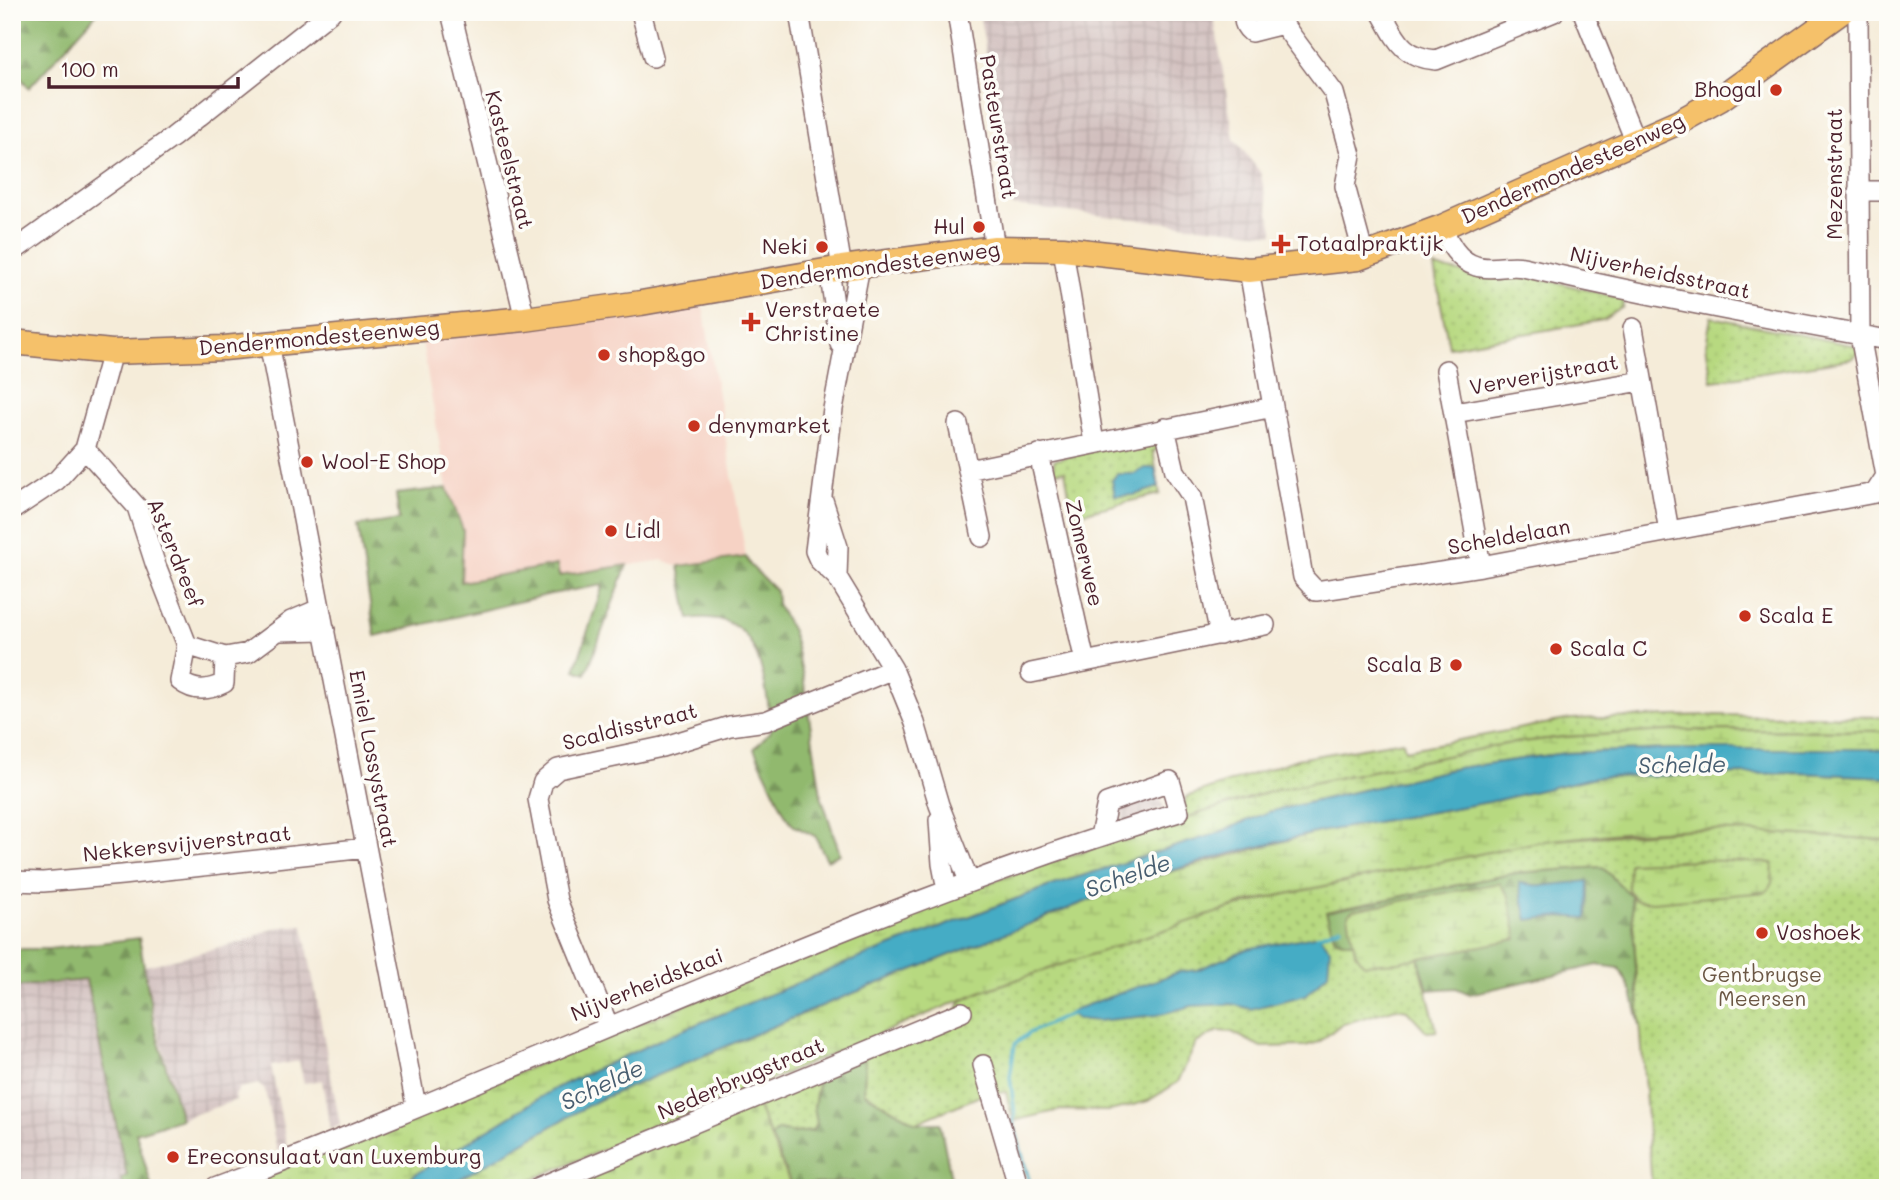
<svg xmlns="http://www.w3.org/2000/svg" width="1900" height="1200" viewBox="0 0 1900 1200" font-family="Mali,sans-serif">
<style>
.built{fill:#f6d2c4}
.industrial{fill:url(#industrial-grid)}
.grass{fill:url(#grass-dots);stroke:#807c56;stroke-width:2}
.forest{fill:url(#forest-firs);stroke:#6e6c4c;stroke-width:2;fill-rule:evenodd}
.wetland{fill:url(#wetland-marsh);stroke:#807c56;stroke-width:2}
.cemetery{fill:url(#cemetery-stones);stroke:#807c56;stroke-width:2}
.water{fill:#45acc5;stroke:#486678;stroke-width:2}
.lines{fill:none;stroke-linecap:round;stroke-linejoin:round}
.stream{stroke:#45acc5;stroke-width:3.5}
.minor-casing{stroke:#866768;stroke-width:22}
.major-casing{stroke:#866768;stroke-width:27}
.minor{stroke:#fff;stroke-width:19}
.major{stroke:#f5c16b;stroke-width:24}
.poi-dot{fill:#c8321e;stroke:#fdfcf7;stroke-width:2.5}
.labels{text-anchor:middle;stroke-width:7;stroke-linejoin:round;paint-order:stroke}
.poi-label{font-size:21px;fill:#4a1f2b;stroke:#fdfcf7;text-anchor:start}
.street-label{font-size:21px;fill:#4a1f2b;stroke:#fdfcf7}
.park-label{font-size:21px;fill:#6b5744;stroke:#fdfcf7}
.water-label{font-size:23px;font-style:italic;fill:#485e70;stroke:#fdfcf7}
</style>
<defs>
<pattern id="industrial-grid" width="8" height="8" patternUnits="userSpaceOnUse" patternTransform="scale(1.75)"><rect width="8" height="8" fill="#d1bfbe"/><path d="M0 4h8M4 0v8" fill="none" stroke="#b5a4a3"/></pattern>
<pattern id="grass-dots" width="8" height="8" patternUnits="userSpaceOnUse" patternTransform="scale(1.75)"><rect width="8" height="8" fill="#b7d980"/><path d="M2 2h.1M6 6h.1" fill="none" stroke="#9fba6f" stroke-width="1.8" stroke-linecap="round"/></pattern>
<pattern id="forest-firs" width="22" height="20" patternUnits="userSpaceOnUse" patternTransform="scale(1.75)"><rect width="22" height="20" fill="#91b96e"/><path d="M5 1l3.5 6h-7zM16 11l3.5 6h-7z" fill="#78965b"/></pattern>
<pattern id="wetland-marsh" width="20" height="14" patternUnits="userSpaceOnUse" patternTransform="scale(1.75)"><rect width="20" height="14" fill="#b7d980"/><path d="M1 5h8M5 5V1M11 12h8M15 12V8" fill="none" stroke="#9fba6f"/></pattern>
<pattern id="cemetery-stones" width="16" height="16" patternUnits="userSpaceOnUse" patternTransform="scale(1.75)"><rect width="16" height="16" fill="#b7d980"/><path d="M2 7V4a2 2 0 0 1 4 0v3zM10 15v-3a2 2 0 0 1 4 0v3z" fill="#9fba6f"/></pattern>
</defs>
<rect width="100%" height="100%" fill="#fdfcf7"/>
<filter id="ink" filterUnits="userSpaceOnUse"><feTurbulence type="fractalNoise" baseFrequency=".0143" numOctaves="2"/><feDisplacementMap in="SourceGraphic" scale="14" xChannelSelector="R" yChannelSelector="G"/><feConvolveMatrix kernelMatrix="1 2 1 2 8 2 1 2 1" color-interpolation-filters="sRGB"/></filter>
<filter id="wash" filterUnits="userSpaceOnUse"><feTurbulence type="fractalNoise" baseFrequency=".00686" numOctaves="4" result="noise"/><feDisplacementMap in="SourceGraphic" scale="28" xChannelSelector="R" yChannelSelector="G"/><feGaussianBlur stdDeviation="1.57" result="paint"/><feColorMatrix in="noise" values="0 0 0 0 0 0 0 0 0 0 0 0 0 0 0 0 0 1.4 0 .05"/><feComposite in="paint" operator="in"/></filter>
<g filter="url(#wash)">
<rect width="100%" height="100%" fill="#f5ecd9"/>
<path class="built" d="M703 307 746 557 679 566 663 560 559 576 556 565 461 582 463 530 447 488 421 335Z"/>
<path class="industrial" d="M979 12H1213L1234 139 1260 172 1274 234 1013 206Z
M1158 791 1164 808 1124 822 1119 804Z
M303 925 340 1125 330 1129 322 1080 304 1083 299 1061 271 1066 287 1147 277 1151 265 1090 258 1084 239 1088 235 1096 236 1100 181 1119 142 967 245 941 274 928Z
M86 980 127 1176 121 1179 124 1188H12V987Z"/>
<path class="grass" d="M1434 267 1479 276 1520 273 1623 299V307L1603 320 1449 347Z
M1711 317 1857 346V354L1851 359 1712 381 1706 345Z
M1155 436 1164 448 1153 451 1160 494 1073 515 1065 471 1053 472 1054 460Z
M1710 715 1888 717V731L1686 730 1564 737 1506 744 1273 791 1181 819 1186 797 1297 759 1403 741 1405 750 1571 719Z
M1698 829 1888 840V1188H1652L1631 896 1602 867 1516 873 1326 912 1335 939 1348 942H1414L1437 1031 1427 1032 1407 1010 1396 1008 1340 1025 1319 1042 1305 1046 1261 1047 1232 1032 1218 1031 1196 1043 1178 1082 1148 1101 1110 1111 1060 1110 1013 1121 1006 1092 982 1095 916 1123 864 1092 865 1055 953 1020 960 1002 980 992 1206 915 1312 887 1542 841Z
M819 1078 814 1107 817 1123 812 1131 795 1133 778 1130 771 1137 756 1103Z"/>
<path class="forest" d="M12 12H98L29 88 12 67Z
M447 488 463 530 461 582 557 565 559 576 627 565 586 674 575 670 603 585 551 594 375 636 358 526 399 520 396 494Z
M746 557 750 565 776 591 777 604 792 631 803 676 821 795 840 854 827 860 815 836 794 826 785 814 754 749 772 729C763 675 762 608 689 619L679 566Z
M1602 867 1631 896 1640 1026 1632 992 1619 968 1598 965 1470 994 1456 988 1428 990 1414 942H1348L1335 939 1326 912 1516 873ZM1588 882 1587 918 1560 916 1527 920 1519 883 1541 886Z
M139 938 154 1024 181 1119 136 1133 152 1188H124L121 1179 127 1176 86 980 12 987V949H49Z
M865 1055 864 1093 916 1123H940L953 1188H853V1182L791 1185 771 1137 778 1130 795 1133 812 1131 817 1123 814 1107 819 1078Z"/>
<path class="wetland" d="M1686 730 1888 731V751L1669 749 1565 753 1457 768 1268 812 1215 834 1050 886 849 962 668 1036 556 1088 393 1188H234L973 888 1181 819 1273 791 1506 744 1564 737Z
M1799 773 1888 777V840L1698 829 1621 833 1542 841 1248 902 980 992 511 1188H450L456 1181 596 1101 831 1002 1144 879 1319 832 1489 802 1596 777Z
M1699 860 1773 863 1772 883 1766 892 1653 902 1635 900 1628 889 1629 863Z
M1499 883 1509 896 1517 939 1399 962 1364 964 1355 952 1348 915 1353 910Z"/>
<path class="cemetery" d="M756 1103 792 1188H552Z"/>
<path class="water" d="M1145 468H1155L1159 487 1135 495 1115 496 1112 480 1117 474H1134Z
M1669 749H1876L1888 751V777L1799 773 1596 777 1489 802 1319 832 1225 855 1143 879 831 1002 596 1101 456 1181 450 1188H393L556 1088 668 1036 849 962 1050 886 1215 834 1268 812 1457 768 1565 753Z
M1588 881 1587 918 1560 916 1527 920 1519 883 1541 886Z
M1319 935 1330 949 1328 973 1306 995 1251 1009 1232 1004 1192 1006 1157 1015 1097 1021 1077 1019 1070 1014 1076 1009 1179 972 1197 970 1247 949Z"/>
<g class="lines">
<path class="stream" d="M1317 936 1341 927
M1031 1188 1013 1121 1015 1115 1010 1077 1015 1044 1029 1033 1073 1013"/>
</g>
</g>
<g filter="url(#ink)">
<g class="lines">
<g class="minor-casing">
<path id="minor" d="M451 12 525 319
M641 12 653 57
M799 12 842 268
M957 12 995 248
M1246 12C1242 21 1244 26 1251 32L1283 24
M1274 12 1334 93 1351 155 1345 186 1364 256
M1381 12C1397 40 1402 57 1436 60L1554 12
M1583 12 1636 143
M1858 191H1888
M1442 227C1449 243 1458 261 1476 266 1491 271 1508 264 1523 267 1644 295 1766 318 1888 340
M1063 249 1094 443
M12 252 173 137 331 12
M860 266 833 409 815 551 819 560 837 577 893 669 915 723 939 805 969 881
M829 270 840 344
M1249 270 1303 577 1316 591 1481 566 1875 493 1886 476 1860 335 1858 12
M1633 328 1669 531
M269 343 416 1106
M1446 370 1481 566
M1454 413 1642 381
M958 424 968 470
M1165 428 1175 471 1192 497 1220 635
M85 449 137 507 155 563 187 645 225 657 248 653 291 621 319 609
M1039 454 1085 662
M823 500 838 547 837 577
M12 510 57 480 85 449 112 352
M982 537 968 470 1273 407
M280 631 325 630
M187 645 180 681C194 692 208 691 224 683L225 657
M1031 673 1265 625
M939 820 942 864 947 890
M12 881 43 882 122 875 366 848
M608 1025 557 900 538 799 543 782 558 769 662 747 730 726 766 721 893 669
M983 1065 1019 1188
M215 1188C538 1066 848 911 1179 812L1170 781 1107 803 1100 836
M537 1188 962 1012"/>
</g>
<g class="major-casing">
<path id="major" d="M12 342 112 352 224 348 525 319 641 303 842 268 995 248 1063 249 1249 270 1358 258 1442 227 1679 122 1720 99 1841 12"/>
</g>
<use href="#minor" class="minor"/>
<use href="#major" class="major"/>
</g>
</g>
<g class="poi-dot">
<circle cx="1776" cy="90" r="7"/>
<circle cx="979" cy="227" r="7"/>
<path d="M1277.5 233.5h7v7h7v7h-7v7h-7v-7h-7v-7h7z"/>
<circle cx="822" cy="247" r="7"/>
<path d="M747.5 311.5h7v7h7v7h-7v7h-7v-7h-7v-7h7z"/>
<circle cx="604" cy="355" r="7"/>
<circle cx="694" cy="426" r="7"/>
<circle cx="307" cy="462" r="7"/>
<circle cx="611" cy="531" r="7"/>
<circle cx="1745" cy="616" r="7"/>
<circle cx="1556" cy="649" r="7"/>
<circle cx="1456" cy="665" r="7"/>
<circle cx="1762" cy="933" r="7"/>
<circle cx="173" cy="1157" r="7"/>
</g>
<g class="labels">
<g class="poi-label">
<text x="1762" y="97" text-anchor="end">Bhogal</text>
<text x="965" y="234" text-anchor="end">Hul</text>
<text x="1297" y="251">Totaalpraktijk</text>
<text x="808" y="254" text-anchor="end">Neki</text>
<text x="765" y="317">Verstraete<tspan x="765" dy="24">Christine</tspan></text>
<text x="618" y="362">shop&amp;go</text>
<text x="708" y="433">denymarket</text>
<text x="321" y="469">Wool-E Shop</text>
<text x="625" y="538">Lidl</text>
<text x="1759" y="623">Scala E</text>
<text x="1570" y="656">Scala C</text>
<text x="1442" y="672" text-anchor="end">Scala B</text>
<text x="1776" y="940">Voshoek</text>
<text x="187" y="1164">Ereconsulaat van Luxemburg</text>
</g>
<g class="street-label">
<text transform="translate(998 127) rotate(81)" y="7">Pasteurstraat</text>
<text transform="translate(509 160) rotate(76)" y="7">Kasteelstraat</text>
<text transform="translate(1573 169) rotate(-24)" y="7">Dendermondesteenweg</text>
<text transform="translate(1835 174) rotate(-90)" y="7">Mezenstraat</text>
<text transform="translate(880 266) rotate(-8)" y="7">Dendermondesteenweg</text>
<text transform="translate(1660 273) rotate(12)" y="7">Nijverheidsstraat</text>
<text transform="translate(319 338) rotate(-5)" y="7">Dendermondesteenweg</text>
<text transform="translate(1544 375) rotate(-10)" y="7">Ververijstraat</text>
<text transform="translate(1509 537) rotate(-10)" y="7">Scheldelaan</text>
<text transform="translate(175 553) rotate(68)" y="7">Asterdreef</text>
<text transform="translate(1084 553) rotate(77)" y="7">Zomerwee</text>
<text transform="translate(630 727) rotate(-14)" y="7">Scaldisstraat</text>
<text transform="translate(373 759) rotate(79)" y="7">Emiel Lossystraat</text>
<text transform="translate(187 844) rotate(-6)" y="7">Nekkersvijverstraat</text>
<text transform="translate(647 985) rotate(-22)" y="7">Nijverheidskaai</text>
<text transform="translate(741 1079) rotate(-23)" y="7">Nederbrugstraat</text>
</g>
<g class="park-label">
<text x="1762" y="982">Gentbrugse<tspan x="1762" dy="24">Meersen</tspan></text>
</g>
<g class="water-label">
<text transform="translate(1682 765) rotate(-1)" y="8">Schelde</text>
<text transform="translate(1128 876) rotate(-19)" y="8">Schelde</text>
<text transform="translate(602 1085) rotate(-25)" y="8">Schelde</text>
</g>
</g>
<rect width="1900" height="1200" fill="none" stroke="#fdfcf7" stroke-width="42"/>
<path d="M49 77v10h189v-10" fill="none" stroke="#4a1f2b" stroke-width="3.5"/>
<text x="60" y="77" font-size="21" fill="#4a1f2b" stroke="#fdfcf7" stroke-width="5" paint-order="stroke">100 m</text>
</svg>
